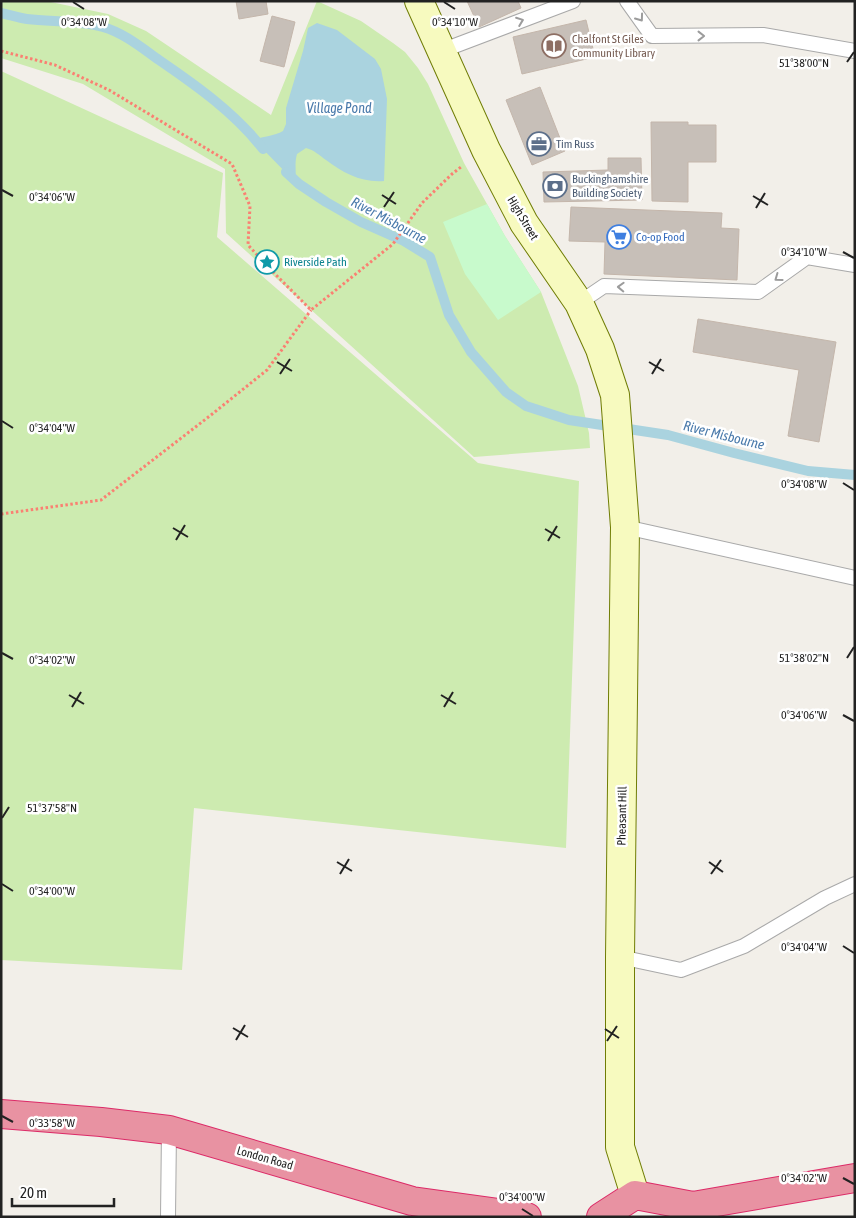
<svg xmlns="http://www.w3.org/2000/svg" width="856" height="1218" viewBox="0 0 856 1218" font-family="'Asap Condensed',sans-serif">
<style>
.grass{fill:#cdebb0}
.park{fill:#c8facc}
.water{fill:#aad3df}
.lines{fill:none;stroke-linecap:round;stroke-linejoin:round}
.stream{stroke:#aad3df;stroke-width:10}
.building{fill:#c7bfb8;stroke:#c4b6ab}
.lane-casing{stroke:#a9a9a9;stroke-width:16}
.secondary-casing{stroke:#707d05;stroke-width:30}
.highway-casing{stroke:#dc2a67;stroke-width:30}
.path{stroke:#fa8072;stroke-width:3;stroke-dasharray:2.5 2.5;stroke-linecap:butt}
.lane{stroke:#fff;stroke-width:14}
.secondary{stroke:#f7fabf;stroke-width:28}
.highway{stroke:#e892a2;stroke-width:28}
.oneway{stroke:#9c9c9c}
.ticks{fill:none;stroke:#222;stroke-width:2}
.labels{text-anchor:middle;stroke-width:5;stroke-linejoin:round;paint-order:stroke}
.education-label{font-size:12px;fill:#785e54;stroke:#fff;text-anchor:start}
.service-label{font-size:12px;fill:#4e5e75;stroke:#fff;text-anchor:start}
.street-label{font-size:12px;fill:#222;stroke:#fff}
.shop-label{font-size:12px;fill:#366cbe;stroke:#fff;text-anchor:start}
.culture-label{font-size:12px;fill:#0d838f;stroke:#fff;text-anchor:start}
.water-label{font-size:14px;font-style:italic;fill:#4a7aab;stroke:#fff}
.ticks-label{font-size:12px;text-anchor:middle;fill:#222;stroke:#fff;stroke-width:5;stroke-linejoin:round;paint-order:stroke}
</style>
<rect width="100%" height="100%" fill="#f2efe9"/>
<path class="grass" d="M1 1H46L108 14 146 31 271 115 317 1 361 21 393 43 405 52 418 68 428 84 464 163 505 236 541 292 578 386 589 433 590 448 474 457 226 233 225 169 83 84 1 58Z
M1 71 223 173 217 237 478 463 579 481 566 848 194 808 182 970 1 960Z"/>
<path class="park" d="M487 204 505 236 541 292 498 320 465 274 443 222Z"/>
<path class="water" d="M317 23 337 30 375 59 381 69 387 99 384 181C362 183 343 173 326 160 319 155 314 150 306 148L297 154C294 164 297 172 295 182L254 140C264 136 274 136 283 131L286 124V108L303 51 308 28Z"/>
<g class="lines">
<path class="stream" d="M1 13C10 15 19 18 27 19 52 22 79 20 103 27 124 33 142 48 159 60 197 86 235 113 263 149
M286 172 299 184 326 202 361 222 404 241 430 257 449 315 471 352 506 392 526 406 569 420 668 435 734 453 808 471 855 475"/>
</g>
<path class="building" d="M236 1H266L268 14 239 19Z
M467 1H518L521 8 479 27Z
M272 16 295 22 284 67 260 61Z
M586 20 595 57 522 74 513 37Z
M540 87 565 151 532 165 506 100Z
M651 122H688V125H716V162H688V202L652 201Z
M608 158H641L642 200 544 202 543 172 608 170Z
M571 207 722 213 721 228 739 229 737 280 604 274 605 242 569 241Z
M698 319 836 342 819 442 788 436 799 370 693 352Z"/>
<g class="lines">
<g class="lane-casing">
<path id="lane" d="M627 1 652 36 763 35 855 51
M441 51 573 1
M579 303 604 286 758 292 807 257 855 265
M625 527 855 578
M620 957 681 970 744 946 825 898 855 884
M168 1217 169 1130"/>
</g>
<g class="secondary-casing">
<path id="secondary" d="M419 1 486 150 524 223 579 303 600 349 615 395 625 527 620 957V1147L635 1195"/>
</g>
<g class="highway-casing">
<path id="highway" d="M1 1114 101 1122 169 1130 412 1201 527 1217
M601 1217 635 1195 693 1206 855 1178"/>
</g>
<path class="path" d="M1 51 55 65 109 90 232 164 250 206 248 245 271 270 311 310 393 244 422 203 452 174 461 167
M1 514 101 500 211 415 267 370 311 310"/>
<use href="#lane" class="lane"/>
<use href="#secondary" class="secondary"/>
<use href="#highway" class="highway"/>
</g>
<defs><path id="oneway-chevron" d="M-2-3.5L2.5 0L-2 3.5" fill="none" stroke-width="1.6" stroke-linecap="round" stroke-linejoin="round" transform="scale(1.25)"/></defs>
<g class="oneway">
<use href="#oneway-chevron" transform="translate(640 18) rotate(54)"/>
<use href="#oneway-chevron" transform="translate(520 21) rotate(-21)"/>
<use href="#oneway-chevron" transform="translate(701 36)"/>
<use href="#oneway-chevron" transform="translate(778 278) rotate(144)"/>
<use href="#oneway-chevron" transform="translate(621 287) rotate(-178)"/>
</g>
<path class="ticks" d="M73 2 84 9M444 2 455 9M847 62 854 52M2 190 13 196M382 195 396 204M753 196 768 205M384 207 394 192M756 208 765 193M843 252 854 258M277 362 292 371M649 362 664 371M280 374 290 359M652 374 661 359M2 421 13 428M843 483 854 490M173 528 188 537M545 529 560 538M176 540 185 525M548 541 557 526M2 653 13 659M847 658 854 647M69 695 84 704M441 695 456 704M72 707 81 692M444 707 453 692M843 715 854 721M2 818 9 807M337 862 352 871M709 862 723 872M340 874 349 859M711 874 721 860M2 884 13 891M843 946 854 953M233 1028 248 1037M605 1029 619 1038M236 1040 245 1025M607 1041 617 1026M2 1116 13 1122M843 1178 854 1184M522 1209 533 1216"/>
<defs>
<g id="library-ring" transform="scale(1.25)"><circle r="9.5" fill="#fff" stroke="#8d6e63" stroke-width="1.5"/><path d="M-6-4Q-3-5.5-.7-3.5V5Q-3 3-6 4ZM6-4Q3-5.5 .7-3.5V5Q3 3 6 4Z" fill="#8d6e63"/></g>
<g id="office-ring" transform="scale(1.25)"><circle r="9.5" fill="#fff" stroke="#5c6f8a" stroke-width="1.5"/><path d="M-6-3h4V-5.5h4V-3h4V5H-6ZM-1-4.5V-3h2v-1.5ZM-6 0V1H6V0Z" fill="#5c6f8a"/></g>
<g id="bank-ring" transform="scale(1.25)"><circle r="9.5" fill="#fff" stroke="#5c6f8a" stroke-width="1.5"/><path d="M-6-4H6V4H-6ZM0-2.3a2.3 2.3 0 1 0 0 4.6a2.3 2.3 0 1 0 0-4.6Z" fill="#5c6f8a"/></g>
<g id="supermarket-ring" transform="scale(1.25)"><circle r="9.5" fill="#fff" stroke="#3f7fe0" stroke-width="1.5"/><path d="M-6-5.5h2.5l.6 2H6L4.5 2H-2.5L-4.4-4H-6ZM-1.5 3.2a1.3 1.3 0 1 0 .1 0ZM3 3.2a1.3 1.3 0 1 0 .1 0Z" fill="#3f7fe0"/></g>
<g id="sight-ring" transform="scale(1.25)"><circle r="9.5" fill="#fff" stroke="#0f9aa8" stroke-width="1.5"/><path d="M0-6L1.8-2.2L6-1.7L2.9 1.2L3.7 5.4L0 3.3L-3.7 5.4L-2.9 1.2L-6-1.7L-1.8-2.2Z" fill="#0f9aa8"/></g>
</defs>
<g fill-rule="evenodd">
<use href="#library-ring" x="554" y="46"/>
<use href="#office-ring" x="539" y="144"/>
<use href="#bank-ring" x="555" y="186"/>
<use href="#supermarket-ring" x="619" y="237"/>
<use href="#sight-ring" x="267" y="262"/>
</g>
<g class="labels">
<g class="education-label">
<text x="572" y="43">Chalfont St Giles<tspan x="572" dy="14">Community Library</tspan></text>
</g>
<g class="service-label">
<text x="556" y="148">Tim Russ</text>
<text x="572" y="183">Buckinghamshire<tspan x="572" dy="14">Building Society</tspan></text>
</g>
<g class="street-label">
<text transform="translate(523 218) rotate(59)" y="4">High Street</text>
<text transform="translate(622 816) rotate(-89)" y="4">Pheasant Hill</text>
<text transform="translate(265 1158) rotate(16)" y="4">London Road</text>
</g>
<g class="shop-label">
<text x="636" y="241">Co-op Food</text>
</g>
<g class="culture-label">
<text x="284" y="266">Riverside Path</text>
</g>
<g class="water-label">
<text x="339" y="113">Village Pond</text>
<text transform="translate(389 220) rotate(28)" y="5">River Misbourne</text>
<text transform="translate(724 435) rotate(14)" y="5">River Misbourne</text>
</g>
</g>
<g class="ticks-label">
<text x="84" y="26">0°34'08"W</text>
<text x="455" y="26">0°34'10"W</text>
<text x="804" y="67">51°38'00"N</text>
<text x="52" y="201">0°34'06"W</text>
<text x="804" y="256">0°34'10"W</text>
<text x="52" y="432">0°34'04"W</text>
<text x="804" y="488">0°34'08"W</text>
<text x="804" y="662">51°38'02"N</text>
<text x="52" y="664">0°34'02"W</text>
<text x="804" y="719">0°34'06"W</text>
<text x="52" y="812">51°37'58"N</text>
<text x="52" y="895">0°34'00"W</text>
<text x="804" y="951">0°34'04"W</text>
<text x="52" y="1127">0°33'58"W</text>
<text x="804" y="1182">0°34'02"W</text>
<text x="522" y="1201">0°34'00"W</text>
</g>
<rect width="856" height="1218" fill="none" stroke="#222222" stroke-width="5"/>
<path d="M12 1198v8h102v-8" fill="none" stroke="#222222" stroke-width="2.5"/>
<text x="20" y="1198" font-size="15" fill="#222222" stroke="#ffffff" stroke-width="4" paint-order="stroke">20 m</text>
</svg>
